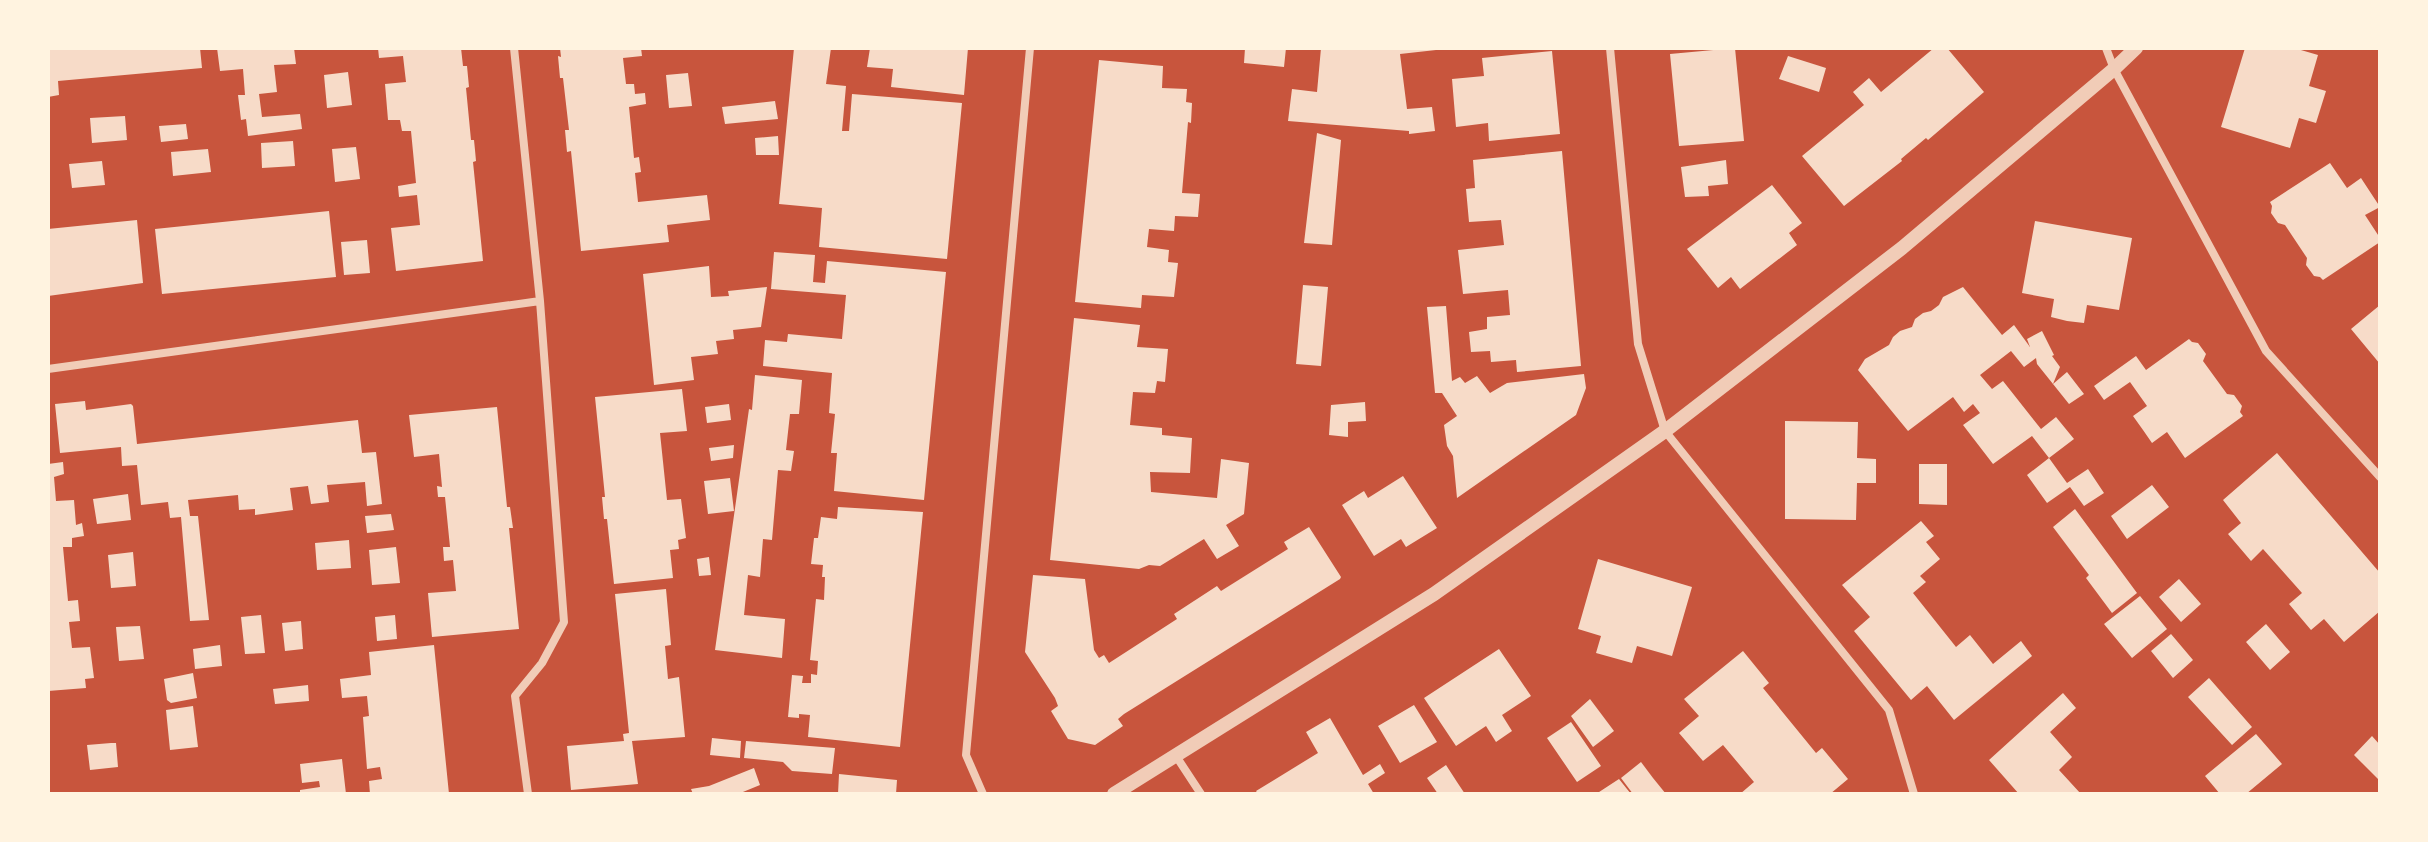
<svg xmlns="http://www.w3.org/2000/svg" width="2428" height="842" viewBox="0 0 2428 842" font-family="Barlow,sans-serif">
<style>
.building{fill:#f7dbc8}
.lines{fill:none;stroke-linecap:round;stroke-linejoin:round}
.minor{stroke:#f1ccb7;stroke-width:8}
.tertiary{stroke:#f1ccb7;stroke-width:14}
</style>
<rect width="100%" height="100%" fill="#c8553d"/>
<path class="building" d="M48 48H200L202 68 58 81 59 95 48 97Z
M217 48H294L296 64 274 65 277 92 259 94 262 117 300 114 302 129 248 136 246 119 241 120 238 95H245L243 69 220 71Z
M378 48H461L463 66H467L469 87 466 88 471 140H474L475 150 476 161 473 162 483 261 396 271 391 228 420 225 417 195 399 197 398 186 416 183 411 131H402L400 120H388L385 84 406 82 403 56 379 58Z
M560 48H641L642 56 623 58 626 84H634L635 94 645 93 646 104 629 107 634 158 639 157 641 172 635 173 638 202 707 195 710 220 667 225 669 242 581 251 571 151 567 152 565 130H569L563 78H560L558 56 561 57Z
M794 48H831L826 84 846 86 842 131H849L852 94 962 103 947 259 819 247 822 208 779 204Z
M870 48H968L964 95 891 87 893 69 867 67Z
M1245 48H1286L1284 67 1244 63Z
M1321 48H1436V50L1400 54 1407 109 1432 107 1435 131 1409 134V131L1288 121 1292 89 1317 92Z
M1735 48 1744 141 1679 146 1670 54Z
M1934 48H1947L1984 92 1928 140 1926 138 1901 159 1902 161 1844 206 1802 156 1864 105 1853 92 1869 78 1881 92Z
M2245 48H2294L2318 55 2309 86 2326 91 2316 123 2299 118 2290 148 2221 127Z
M1552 51 1560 134 1489 141 1488 123 1456 127 1452 79 1484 76 1482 58Z
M1788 56 1826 68 1819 92 1779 79Z
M1099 60 1163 66 1162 88 1187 89 1186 102 1192 103 1191 123 1188 122 1182 193 1200 194 1198 217 1175 216 1174 231 1149 229 1147 247 1169 250 1168 262 1178 263 1174 297 1142 295 1141 308 1075 302Z
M348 72 352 105 327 108 324 75Z
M688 73 692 106 669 108 666 75Z
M775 101 778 119 725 124 722 107Z
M125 116 127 140 92 143 90 118Z
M186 124 188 139 161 142 159 126Z
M1317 133 1341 140 1332 245 1304 243Z
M778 136 779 155H756L755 138Z
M293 141 295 166 262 168 261 143Z
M356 147 360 179 335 182 332 149Z
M208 149 211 172 173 176 171 152Z
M1562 151 1581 366 1517 372 1516 360 1491 362 1490 351 1471 352 1469 332 1487 329V317L1510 315 1508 290 1463 294 1458 250 1504 245 1501 220 1469 222 1466 189 1475 188 1473 160Z
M1726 160 1728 184 1708 186 1709 196 1685 197 1681 167Z
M102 161 105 185 72 188 69 164Z
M2330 163 2347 188 2361 178 2380 207 2365 215 2380 238V242L2323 280 2320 277 2314 276 2306 265 2307 258 2285 225 2278 223 2271 213 2272 206 2270 202Z
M1772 185 1802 223 1789 233 1797 245 1740 289 1731 277 1718 288 1687 249Z
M329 211 336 277 162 294 155 229Z
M137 220 143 283 48 296V229Z
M2035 221 2132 238 2119 310 2087 305 2084 323 2067 321 2051 317 2054 299 2022 293Z
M367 240 370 273 344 275 341 242Z
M774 252 815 255 813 282 825 283 827 261 946 272 924 500 834 491 837 453H831L835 414 829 413 832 373 763 366 765 340 787 342 788 334 842 339 846 295 771 289Z
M709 266 711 297 729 296 728 291 767 287 761 327 733 330 734 339 716 341 718 354 691 357 694 380 654 385 643 274Z
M1303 285 1328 287 1321 366 1296 364Z
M1963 287 2002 335 2014 325 2030 347 2027 339 2042 331 2054 355 2052 356 2060 367 2053 384 2067 372 2084 394 2069 404 2037 364 2036 358 2024 367 2011 351 1980 375 1992 389 2003 381 2041 429 2056 417 2074 439 2049 458 2032 436 1993 464 1963 425 1980 413 1973 404 1964 412 1953 397 1908 431 1858 370 1865 359 1889 345 1893 337 1900 331 1912 327 1915 319 1923 313 1931 311 1939 305 1943 297Z
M2380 305V364L2351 329Z
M1446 306 1452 381 1460 377 1465 383 1477 376 1490 393 1507 383 1584 374 1586 388 1576 415 1457 498 1453 456 1447 446 1444 425 1457 416 1442 393H1435L1427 307Z
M1074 318 1140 325 1137 347 1168 349 1165 382 1157 381 1155 393 1133 392 1130 425 1162 428V435L1192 438 1190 473 1150 472 1151 492 1217 498 1221 459 1249 463 1244 514 1226 525 1239 546 1217 559 1204 539 1160 566 1149 565 1139 569 1050 560Z
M2189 339 2192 342 2198 343 2206 354 2203 361 2227 394 2234 395 2242 406 2240 412 2243 416 2185 458 2167 432 2152 443 2143 430 2133 416 2147 406 2130 382 2104 400 2094 386 2136 356 2146 370Z
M755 375 802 380 799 414H790L786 450 794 451 791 471 778 470 772 540 763 539 760 577 748 575 744 615 785 619 782 658 715 650 749 409 752 410Z
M682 389 687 431 660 433 667 500 681 499 686 538 678 540 679 549 670 550 673 578 614 584 607 519H604L602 497H605L595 397Z
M85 401 86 410 131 404 133 406 137 444 358 420 362 453 376 452 382 504 367 506 365 482 327 485 329 502 311 504 308 486 290 488 293 510 255 515V509L239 510 238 495 188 500 190 516H198L209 620 190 621 181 517 170 518 168 502 141 505 137 465 122 466 121 447 60 453 55 404Z
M1365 402 1366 421 1348 422V437L1329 435 1331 405Z
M729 404 731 420 707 423 705 407Z
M497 407 507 507H510L513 528H509L519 629 432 637 428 593 456 591 453 560 444 561 443 547H450L445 497H438L437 486 442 487 439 454 414 457 409 415Z
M1785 421 1858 422 1857 458 1876 459V483H1857L1856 520 1785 519Z
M734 445 733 458 711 461 709 448Z
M2277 453 2380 573V611L2344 642 2324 619 2311 630 2289 604 2302 593 2263 549 2251 561 2228 534 2241 523 2223 500Z
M2049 458 2067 483 2088 469 2104 493 2084 506 2070 487 2047 503 2027 475Z
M63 462 64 474 54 477 56 501 74 500 76 525 82 523 84 536 72 538V547H63L68 601 78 600 79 611 80 621 69 622 72 648 90 647 94 678 85 679 86 688 48 691V464Z
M1919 464H1947V505L1919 504Z
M1403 476 1437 528 1406 547 1401 539 1374 556 1342 505 1364 491 1368 498Z
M730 478 734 511 708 514 704 481Z
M2152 485 2169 507 2127 539 2111 516Z
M128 494 131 520 97 524 93 499Z
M838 507 923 512 900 747 808 737 810 715 799 714V718L788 717 792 675 803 676 802 683H811V674L817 675 818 661 810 660 816 599 824 600 825 577H822L823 565 811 564 814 538H818L821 517 837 519Z
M2075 509 2137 593 2112 613 2086 578 2089 575 2053 527Z
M391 514 394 530 367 533 365 516Z
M1921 521 1934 536 1926 542 1940 559 1920 576 1926 582 1913 593 1956 647 1970 635 1993 664 2021 641 2032 656 1954 720 1927 686 1911 700 1854 631 1870 617 1842 585Z
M1309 527 1341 577 1340 579 1124 714 1118 719 1123 726 1095 745 1068 739 1051 711 1058 706 1055 698 1025 652 1033 575 1085 579 1094 650 1099 658 1104 655 1109 663 1177 619 1174 614 1217 586 1221 591 1288 549 1284 542Z
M349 540 351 568 317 570 315 543Z
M396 547 400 583 372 585 369 550Z
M133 552 136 586 111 588 108 555Z
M709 557 711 575 699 576 697 559Z
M1598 559 1692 587 1672 656 1637 646 1632 663 1596 653 1601 636 1578 629Z
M2179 579 2201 604 2181 622 2159 597Z
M666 589 671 645 665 646 668 679 679 677 685 737 632 741 638 784 571 790 567 746 624 741 623 734 629 733 615 594Z
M2140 596 2167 629 2132 658 2104 624Z
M261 615 265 653 245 654 241 617Z
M395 615 397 639 377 641 375 617Z
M301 621 303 649 285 651 282 623Z
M2266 624 2290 652 2270 670 2246 642Z
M140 626 144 659 119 661 116 627Z
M2171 634 2193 660 2173 678 2151 651Z
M220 645 222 666 195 669 193 649Z
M434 645 449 794H370L369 781 382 779 380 767 367 769 363 717 369 716 367 696 342 698 340 679 371 675 369 652Z
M1499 649 1531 696 1502 715 1512 731 1496 742 1486 726 1456 746 1424 698Z
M1743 651 1769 683 1763 688 1816 753 1822 748 1848 779 1830 794H1740L1754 782 1723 745 1703 761 1679 733 1699 716 1684 699Z
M193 673 197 698 171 703 167 700 164 679Z
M2209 678 2252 727 2232 745 2188 697Z
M308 685 309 701 275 704 273 689Z
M2063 693 2076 708 2050 732 2072 757 2059 770 2081 794H2019L1989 760Z
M1590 699 1614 731 1593 747 1571 716Z
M1414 705 1437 742 1400 763 1378 726Z
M193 706 198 747 170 750 166 710Z
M1330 718 1363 775 1380 764 1385 773 1368 784 1374 794H1258L1256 791 1318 753 1306 732Z
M1571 722 1601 766 1577 782 1547 738Z
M2256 734 2282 764 2246 794H2220L2205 776Z
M2372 736 2380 745 2378 779 2354 755Z
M712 738 741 741 740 758 710 755Z
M746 741 835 748 832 774 792 771 783 762 744 758Z
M111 743H116L118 767 90 770 87 745Z
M342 759 346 794H300V790L320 787 319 781 302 783 300 764Z
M1641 762 1653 778 1666 794H1633L1621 778Z
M1446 765 1457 782 1465 794H1438L1427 778Z
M754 768 760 785 738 794H693L691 789 709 786Z
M839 774 897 780 896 794H838Z
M1619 779 1631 794H1596Z"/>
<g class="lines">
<path class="minor" d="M514 48 540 301 564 622 542 663 515 696 528 794
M1610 48 1638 344 1665 431 1889 710 1914 794
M2106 48 2114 69 2266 351 2380 477
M48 369 540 301
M1176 756 1201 794
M983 794 966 755 1030 48"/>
<path class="tertiary" d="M1114 794 1434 594 1665 431 1902 248 2114 69 2136 48"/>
</g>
<rect width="2428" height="842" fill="none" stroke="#fff3e0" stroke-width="100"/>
</svg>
